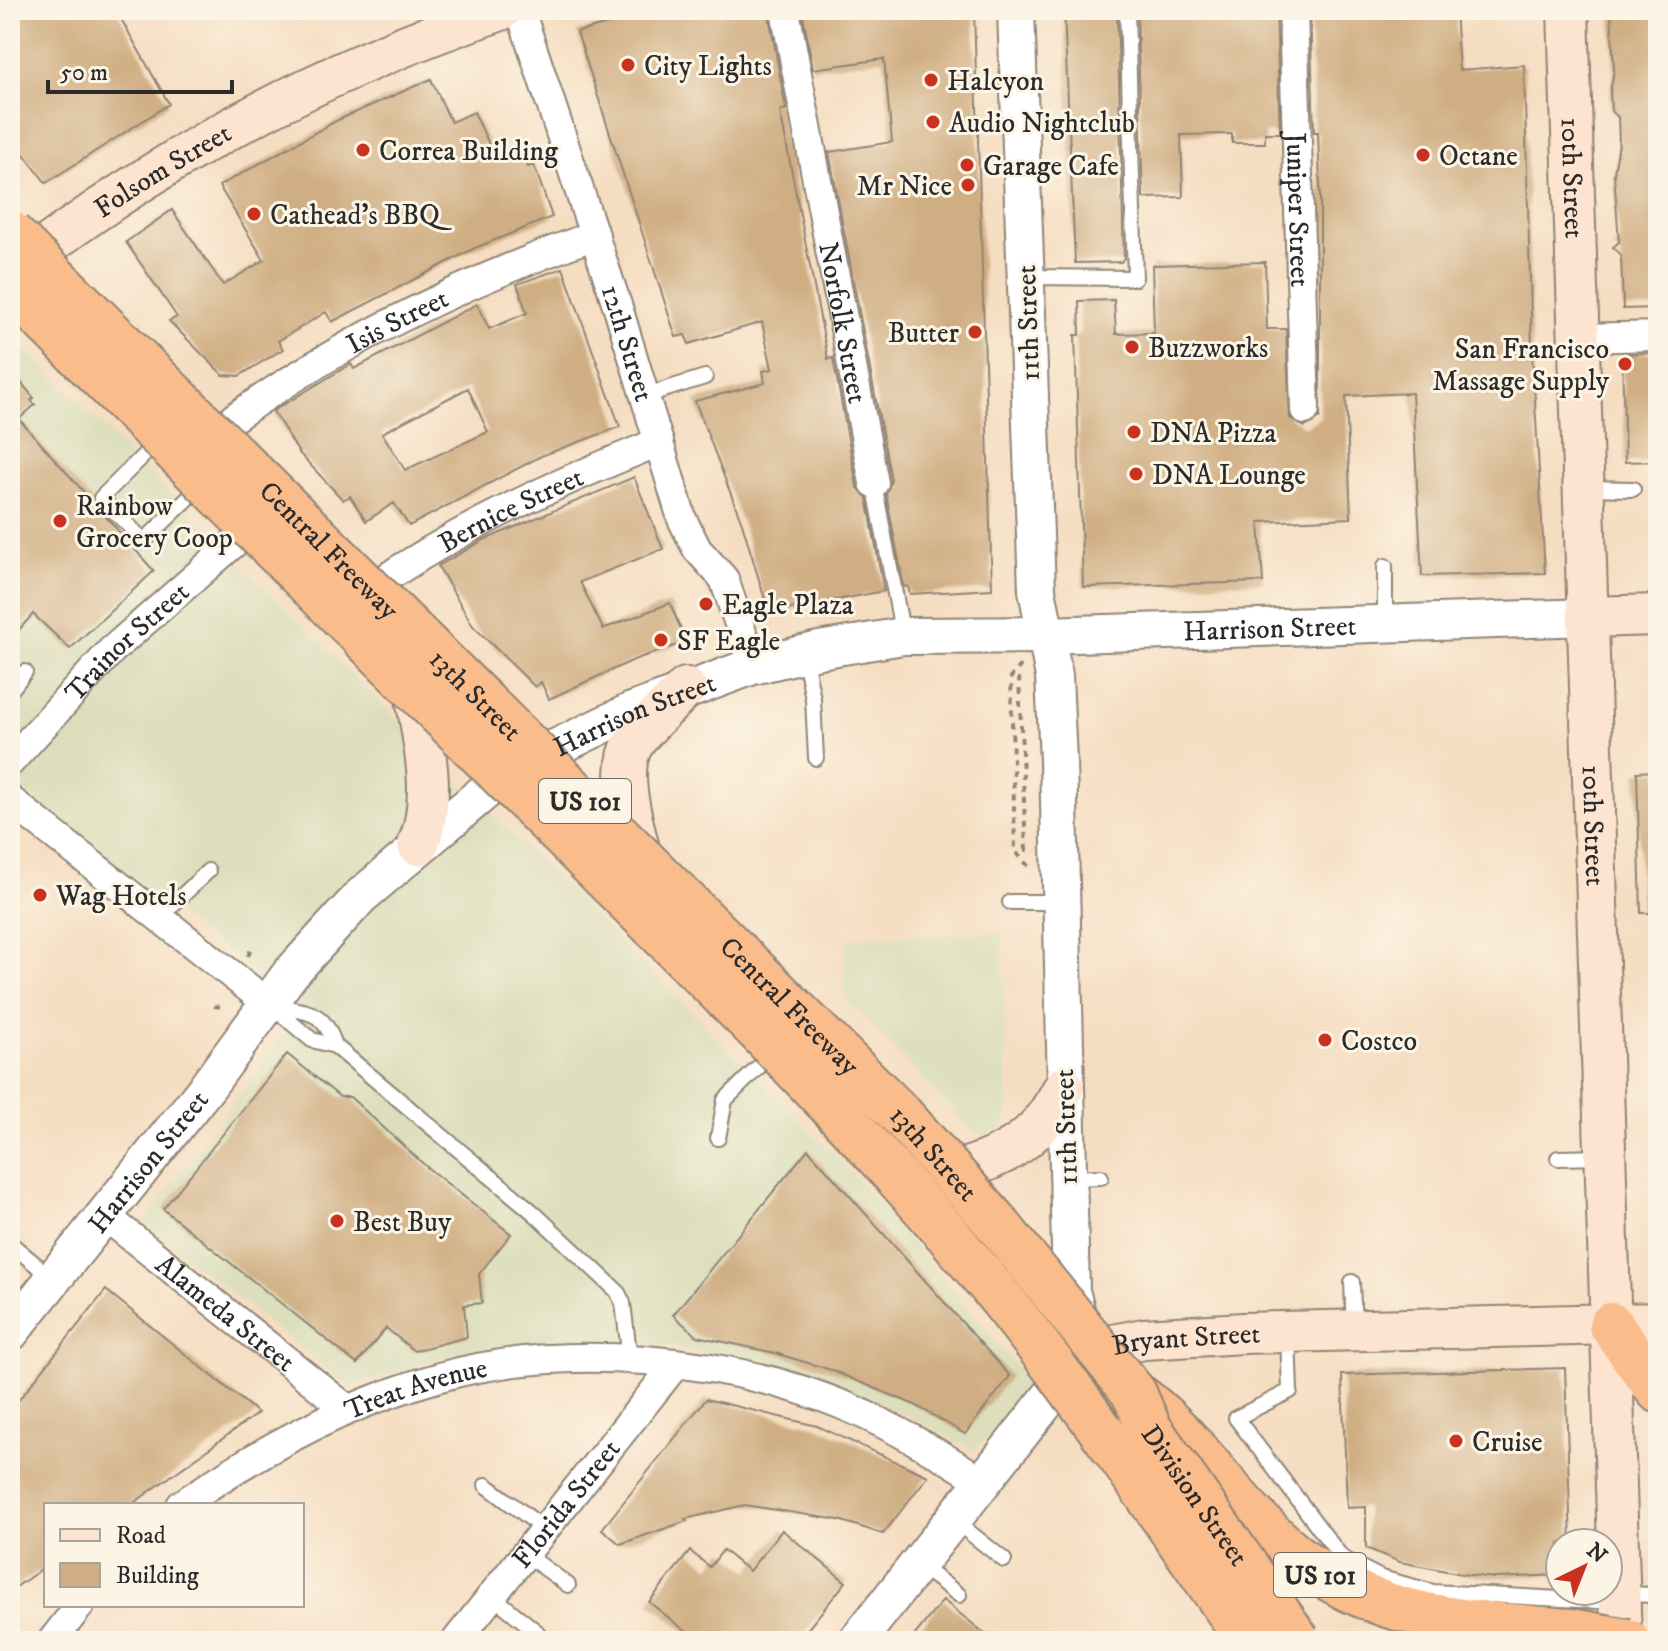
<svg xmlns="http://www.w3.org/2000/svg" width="1668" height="1651" viewBox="0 0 1668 1651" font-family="'IM FELL DW Pica',serif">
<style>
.built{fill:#dcdebc}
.building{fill:#d0ae83;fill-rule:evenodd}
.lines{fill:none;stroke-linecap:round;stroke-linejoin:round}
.service-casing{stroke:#908476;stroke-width:18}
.minor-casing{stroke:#908476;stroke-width:32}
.tertiary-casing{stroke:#908476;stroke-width:40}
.secondary-casing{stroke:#908476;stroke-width:44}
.motorway-casing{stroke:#908476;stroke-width:48}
.path{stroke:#908476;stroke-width:4;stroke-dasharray:6 6;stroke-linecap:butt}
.service{stroke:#fff;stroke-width:14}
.minor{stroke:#fff;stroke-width:28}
.tertiary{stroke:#fff;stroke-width:36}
.secondary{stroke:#fde4d0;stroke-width:40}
.motorway{stroke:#f9bc8a;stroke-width:44}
.motorway-bridge-casing{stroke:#908476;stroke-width:48;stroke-linecap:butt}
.motorway-bridge{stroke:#f9bc8a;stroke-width:44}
.poi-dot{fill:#c8321e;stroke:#fcf5e5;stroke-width:3}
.labels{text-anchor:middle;stroke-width:6;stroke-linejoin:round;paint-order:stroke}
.shield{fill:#fcf5e5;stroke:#6a6863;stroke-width:2}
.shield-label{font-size:26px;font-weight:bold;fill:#2b2b2b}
.poi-label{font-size:28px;fill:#2b2b2b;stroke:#fcf5e5;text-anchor:start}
.street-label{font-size:28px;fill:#2b2b2b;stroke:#fcf5e5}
</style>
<rect width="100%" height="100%" fill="#fcf5e5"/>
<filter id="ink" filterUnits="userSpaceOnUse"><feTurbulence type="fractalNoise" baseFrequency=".0125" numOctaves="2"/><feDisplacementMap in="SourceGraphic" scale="16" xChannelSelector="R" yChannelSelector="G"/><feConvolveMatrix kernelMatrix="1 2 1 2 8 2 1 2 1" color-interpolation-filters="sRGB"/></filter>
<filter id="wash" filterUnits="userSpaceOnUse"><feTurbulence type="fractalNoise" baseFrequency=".006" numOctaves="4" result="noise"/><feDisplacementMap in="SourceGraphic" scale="32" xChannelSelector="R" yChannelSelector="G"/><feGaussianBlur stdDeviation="1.8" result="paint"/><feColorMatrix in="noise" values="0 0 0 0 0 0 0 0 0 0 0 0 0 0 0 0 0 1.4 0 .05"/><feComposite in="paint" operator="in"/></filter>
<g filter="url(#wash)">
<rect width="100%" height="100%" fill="#f5ddc1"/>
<path class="built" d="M10 334 857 1178 1033 1385 974 1451 902 1413 801 1372 673 1346 579 1341 444 1358 350 1387 143 1223 302 1012 10 780Z
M1002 933 1008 1113 1003 1129 984 1136 968 1126 843 995 846 947 848 938Z"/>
<g id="blocks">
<path class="building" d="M10 10H116L169 104 46 183 10 136Z
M663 10H768L786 109 780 111 828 359 833 358 857 486 867 498 884 591 769 613 742 523 695 401 765 383 763 371 772 369 762 322 689 344 685 335 676 337 577 32Z
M802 10H974L992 589 910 594 908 586 904 587 886 494 891 480 829 152 892 142 884 59 813 69Z
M1064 10H1117L1124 258 1121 262 1075 263Z
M1137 10H1276L1280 133H1265V143H1232V134L1181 135 1183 197 1143 198Z
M1310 10H1455L1459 70 1524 65 1532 351 1545 573 1422 576 1412 393 1346 396 1351 518 1259 522 1263 582 1083 587 1075 335H1080L1079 301 1114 300 1116 334 1154 333 1152 265 1265 262 1267 329H1286L1290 418 1305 427 1320 417V186L1318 132H1314Z
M1611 10H1658V308L1623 309 1621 255 1613 247 1619 242 1614 174 1619 143 1618 117 1611 111 1610 92 1614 70Z
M431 79 451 122 474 112 495 157 520 147 528 167 534 165 552 217 475 248 332 322 326 312 278 341 283 349 239 376 223 375 169 321 177 317 126 242 172 210 223 285 264 260 219 186 338 120Z
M563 268 620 427 541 456 409 526 394 503 366 521 350 496 343 500 299 453 273 411 351 364 354 369 477 304 489 329 527 313 517 284ZM468 388 488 432 405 470 382 433Z
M1658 353V461L1625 462 1622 354Z
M10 369 34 398 31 400 35 405 19 419 154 571 70 649 33 614 10 640Z
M634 477 663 549 580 582 603 629 670 603 686 642 636 659 549 699 541 682 535 687 473 626 438 566 484 540Z
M1658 771V913H1641L1637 772Z
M287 1054 340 1097H350L429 1169 511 1234 479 1274 482 1303 464 1305 467 1337 414 1351 386 1328 357 1364 163 1209Z
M808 1149 1010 1376 965 1434 915 1405 831 1370 775 1353 697 1336 673 1315Z
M106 1290 258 1413 131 1505H46V1566L10 1591V1411Z
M1565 1368 1571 1543H1560V1575L1495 1578 1462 1574 1400 1562 1366 1548V1507L1347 1508 1342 1375Z
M706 1399 817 1426 928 1476 883 1534 839 1520 745 1505 685 1519 687 1521 620 1544 602 1529Z
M782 1530 846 1582 798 1641H698L649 1602 690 1551 710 1567 723 1550 749 1571Z
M943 1600 994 1641H910Z"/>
</g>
</g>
<g filter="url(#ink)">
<use href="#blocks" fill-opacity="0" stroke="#908476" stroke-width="2"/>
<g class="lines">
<g class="service-casing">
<path id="service" d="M1027 277 1135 278 1127 10
M644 396 705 377
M157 442 101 498 144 541 201 486
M874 483 903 636
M1585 488 1633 489
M1385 566V622
M804 653 813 699 816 758
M10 691 25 672
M1010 902H1059
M159 918 208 871
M270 1005 312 1040 335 1046 534 1213 617 1291 623 1303 630 1360
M272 1005C308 1013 323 1008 335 1046
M718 1138 725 1100 773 1053
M1558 1158 1602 1157
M1070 1178 1101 1177
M10 1243 53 1279
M1352 1282 1354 1330
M1288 1336 1290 1391 1236 1418 1342 1558 1381 1578 1433 1592 1616 1602
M486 1485 543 1528
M954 1520 1004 1560
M524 1553 568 1585
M919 1565 959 1595
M1620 1594 1658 1595
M491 1595 537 1632"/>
</g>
<g class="minor-casing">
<g id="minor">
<path id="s1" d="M520 10 619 311 682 519 697 549 724 579 753 666"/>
<path id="s2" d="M785 10 874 483"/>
<path id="s3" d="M1293 10 1305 410"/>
<path d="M1579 338 1658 336"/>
<path id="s4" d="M213 433C330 346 458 284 595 235"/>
<path id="s5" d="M370 589C461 526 557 483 659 442"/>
<path id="s6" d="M10 762 112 650 250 529"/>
<path d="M10 800 270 1005"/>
<path id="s7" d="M104 1215 347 1409"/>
<path id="s8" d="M181 1505C261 1449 345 1404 440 1377 564 1342 727 1357 845 1406 894 1427 939 1453 983 1482"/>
<path d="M52 1641 80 1605"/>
<path id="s9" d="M456 1641 675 1365"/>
</g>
</g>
<g class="tertiary-casing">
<g id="tertiary">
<path id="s10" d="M10 1333 207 1087 290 974 361 896 488 789 551 750 632 711 753 666 819 650 903 636 1045 635 1589 617"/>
<path d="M857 1641 1087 1350 1071 1291 1058 761 1054 676 1037 590 1016 10"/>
</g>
</g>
<g class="secondary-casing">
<g id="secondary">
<path id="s11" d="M1568 10 1621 1641"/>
<path id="s12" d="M10 273C163 156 318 72 501 10"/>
<path d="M1589 617 1658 615"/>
<path d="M415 692C423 740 438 797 418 845"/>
<path d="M642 861C635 830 615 771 634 743 647 723 669 706 686 688"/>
<path d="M943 1167C962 1172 975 1166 993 1158 1029 1142 1045 1123 1064 1087"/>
<path id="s13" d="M1087 1350 1144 1339 1243 1333 1658 1323"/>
</g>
</g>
<g class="motorway-casing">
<path id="motorway" d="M1611 1325 1658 1390
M1134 1393C1179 1424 1209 1468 1245 1507 1346 1619 1430 1620 1571 1631"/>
</g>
<path class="path" d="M1021 665 1011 677 1015 851 1029 867
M1019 677 1026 850H1021
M248 956 252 947
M214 1006 222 1007"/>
<use href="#service" class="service"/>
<use href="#minor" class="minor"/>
<use href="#tertiary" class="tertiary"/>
<use href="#secondary" class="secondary"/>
<use href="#motorway" class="motorway"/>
<g class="motorway-bridge-casing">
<g id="motorway-bridge">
<path id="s14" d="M10 233 901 1115 1000 1227 1134 1393 1149 1428 1298 1641"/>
<path d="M10 287 750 1022C839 1113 927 1206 1007 1306 1093 1414 1170 1528 1249 1641"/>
<path d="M1571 1631 1627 1641"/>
</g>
</g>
<use href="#motorway-bridge" class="motorway-bridge"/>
</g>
</g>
<g class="poi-dot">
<circle cx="628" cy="65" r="8"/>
<circle cx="931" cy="80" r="8"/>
<circle cx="933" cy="122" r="8"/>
<circle cx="363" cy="150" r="8"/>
<circle cx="1423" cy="155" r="8"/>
<circle cx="967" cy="165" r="8"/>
<circle cx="968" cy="185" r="8"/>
<circle cx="254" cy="214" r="8"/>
<circle cx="975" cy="332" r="8"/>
<circle cx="1132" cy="347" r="8"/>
<circle cx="1625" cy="364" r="8"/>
<circle cx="1134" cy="432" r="8"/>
<circle cx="1136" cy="474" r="8"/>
<circle cx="60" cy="521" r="8"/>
<circle cx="706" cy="604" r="8"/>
<circle cx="661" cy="640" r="8"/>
<circle cx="40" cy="895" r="8"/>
<circle cx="1325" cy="1040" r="8"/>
<circle cx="337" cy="1221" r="8"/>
<circle cx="1456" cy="1441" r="8"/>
</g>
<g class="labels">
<g class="shield">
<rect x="539" y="779" width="92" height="44" rx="6"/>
<rect x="1274" y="1553" width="92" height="44" rx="6"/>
</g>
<g class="shield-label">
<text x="585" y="810">US 101</text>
<text x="1320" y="1584">US 101</text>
</g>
<g class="poi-label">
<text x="644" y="75">City Lights</text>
<text x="947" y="90">Halcyon</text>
<text x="949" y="132">Audio Nightclub</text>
<text x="379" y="160">Correa Building</text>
<text x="1439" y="165">Octane</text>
<text x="983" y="175">Garage Cafe</text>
<text x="952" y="195" text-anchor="end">Mr Nice</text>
<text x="270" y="224">Cathead's BBQ</text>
<text x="959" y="342" text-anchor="end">Butter</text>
<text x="1148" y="357">Buzzworks</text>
<text x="1609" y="358" text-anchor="end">San Francisco<tspan x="1609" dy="32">Massage Supply</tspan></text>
<text x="1150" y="442">DNA Pizza</text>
<text x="1152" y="484">DNA Lounge</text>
<text x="76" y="515">Rainbow<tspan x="76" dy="32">Grocery Coop</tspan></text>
<text x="722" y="614">Eagle Plaza</text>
<text x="677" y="650">SF Eagle</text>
<text x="56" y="905">Wag Hotels</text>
<text x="1341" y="1050">Costco</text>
<text x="353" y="1231">Best Buy</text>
<text x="1472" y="1451">Cruise</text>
</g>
<g class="street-label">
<text dy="10" stroke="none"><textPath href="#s12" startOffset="184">Folsom Street</textPath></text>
<text dy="10" stroke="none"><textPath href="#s11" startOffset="168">10th Street</textPath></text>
<text dy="10" stroke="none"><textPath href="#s3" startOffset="200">Juniper Street</textPath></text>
<text dy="10" stroke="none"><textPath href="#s4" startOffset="216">Isis Street</textPath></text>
<text dy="10" stroke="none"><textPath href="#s2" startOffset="318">Norfolk Street</textPath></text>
<text transform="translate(1027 323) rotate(-92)" y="10">11th Street</text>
<text dy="10" stroke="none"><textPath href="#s1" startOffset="350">12th Street</textPath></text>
<text dy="10" stroke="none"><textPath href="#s5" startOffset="162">Bernice Street</textPath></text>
<text dy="10" stroke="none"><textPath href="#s14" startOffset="450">Central Freeway</textPath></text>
<text dy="10" stroke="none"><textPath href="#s10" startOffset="1540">Harrison Street</textPath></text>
<text dy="10" stroke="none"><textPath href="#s6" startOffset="168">Trainor Street</textPath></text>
<text dy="10" stroke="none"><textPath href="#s14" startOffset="656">13th Street</textPath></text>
<text dy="10" stroke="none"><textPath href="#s10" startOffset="892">Harrison Street</textPath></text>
<text dy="10" stroke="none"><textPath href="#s11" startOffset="816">10th Street</textPath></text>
<text dy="10" stroke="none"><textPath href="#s14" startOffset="1098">Central Freeway</textPath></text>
<text transform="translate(1065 1127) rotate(-92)" y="10">11th Street</text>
<text dy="10" stroke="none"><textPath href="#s14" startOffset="1304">13th Street</textPath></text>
<text dy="10" stroke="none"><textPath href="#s10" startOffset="220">Harrison Street</textPath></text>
<text dy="10" stroke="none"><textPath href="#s7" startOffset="156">Alameda Street</textPath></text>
<text dy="10" stroke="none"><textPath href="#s13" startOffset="100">Bryant Street</textPath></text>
<text dy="10" stroke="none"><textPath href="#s8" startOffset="264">Treat Avenue</textPath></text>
<text dy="10" stroke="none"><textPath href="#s14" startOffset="1736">Division Street</textPath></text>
<text dy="10" stroke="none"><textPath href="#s9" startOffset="176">Florida Street</textPath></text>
</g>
</g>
<rect width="1668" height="1651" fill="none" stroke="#fcf5e5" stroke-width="40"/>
<rect x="44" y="1503" width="260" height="104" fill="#fcf5e5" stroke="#a8a49b" stroke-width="2"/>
<rect x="60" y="1529" width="40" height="12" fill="#fde4d0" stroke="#a8a49b" stroke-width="2"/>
<text x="116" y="1543" font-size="24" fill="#2b2b2b">Road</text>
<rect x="60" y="1563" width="40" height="24" fill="#d0ae83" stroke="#a8a49b" stroke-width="2"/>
<text x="116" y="1583" font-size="24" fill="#2b2b2b">Building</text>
<g transform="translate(1584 1567) rotate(43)"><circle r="38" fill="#fcf5e5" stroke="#a8a49b" stroke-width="2"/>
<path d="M0-6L14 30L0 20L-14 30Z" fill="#c8321e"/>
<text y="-12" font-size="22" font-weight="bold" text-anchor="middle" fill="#2b2b2b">N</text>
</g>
<path d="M48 80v12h184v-12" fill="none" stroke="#2b2b2b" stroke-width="4"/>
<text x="60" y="80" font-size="24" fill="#2b2b2b" stroke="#fcf5e5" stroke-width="6" paint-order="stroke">50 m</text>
</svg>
